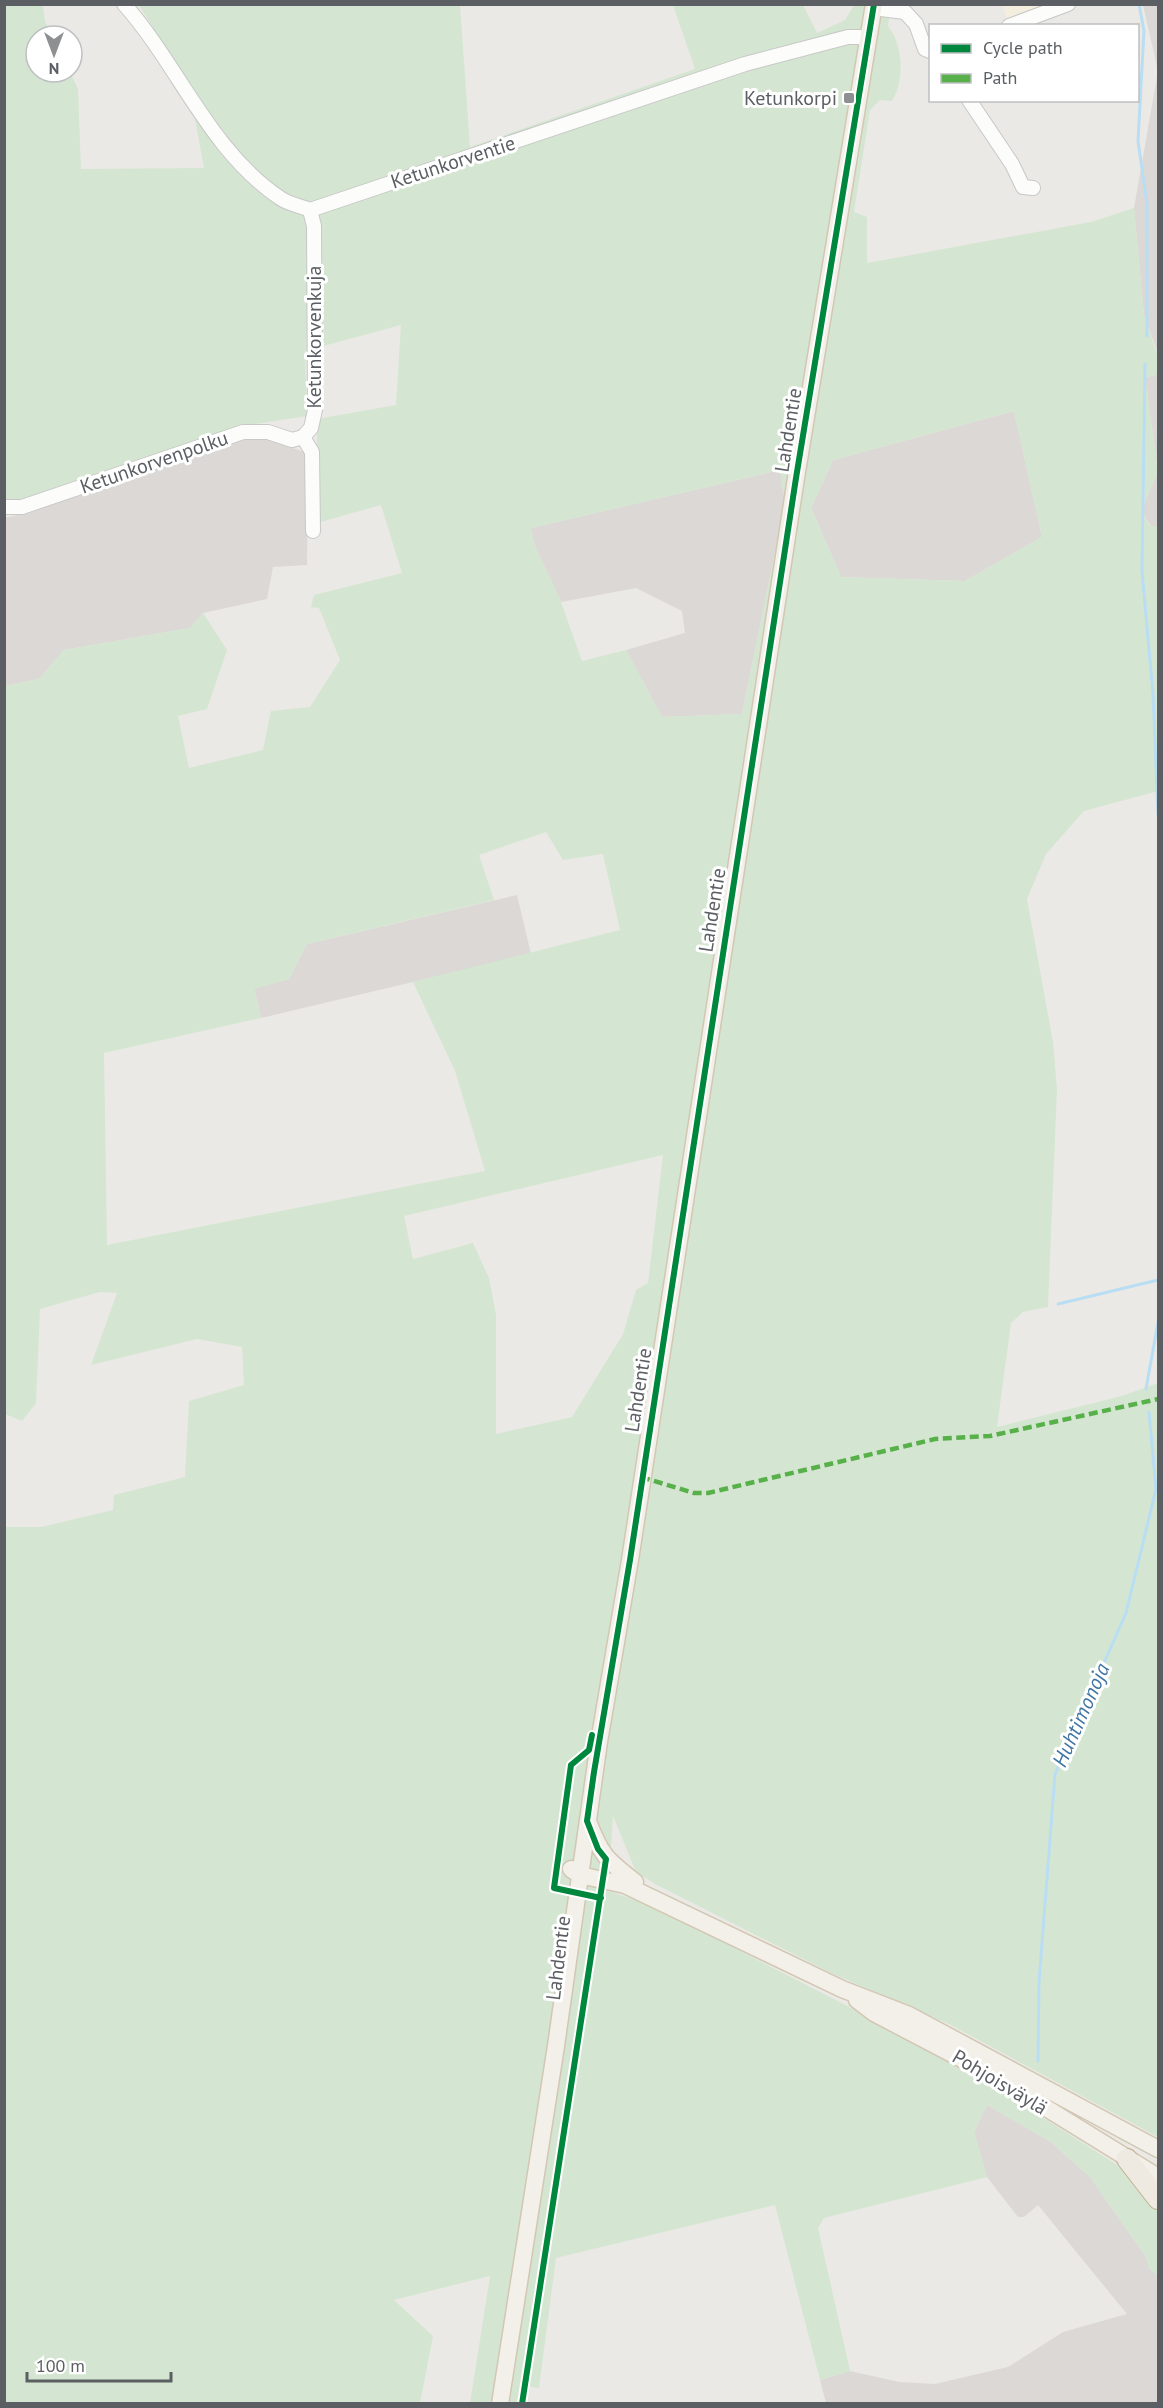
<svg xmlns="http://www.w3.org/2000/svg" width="1163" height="2408" viewBox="0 0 1163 2408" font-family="'PT Sans',sans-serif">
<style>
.commercial{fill:#f4eede}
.industrial{fill:#dbd8d5}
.green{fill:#d4e6d1;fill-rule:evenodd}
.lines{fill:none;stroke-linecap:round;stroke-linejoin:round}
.stream{stroke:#b9def4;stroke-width:3}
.minor-casing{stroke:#c7c8c7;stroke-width:16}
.major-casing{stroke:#d2c7b4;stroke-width:19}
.highway-casing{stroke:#c1b094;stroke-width:22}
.minor{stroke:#fcfcfb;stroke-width:14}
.major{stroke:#f2f0e8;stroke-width:16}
.highway{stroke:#eeeae1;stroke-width:20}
.quiet{stroke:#58b04a;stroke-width:4.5;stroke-dasharray:9 4.5;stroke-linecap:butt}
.cycleway-casing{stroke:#fff;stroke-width:10}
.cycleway{stroke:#00873e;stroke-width:6}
.poi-dot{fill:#8d8f90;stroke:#fff;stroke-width:2}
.labels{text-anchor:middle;stroke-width:6;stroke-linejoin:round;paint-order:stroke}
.poi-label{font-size:20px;fill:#5b5f63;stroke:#fff;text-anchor:end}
.street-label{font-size:20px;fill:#5b5f63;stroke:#fff}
.water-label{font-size:21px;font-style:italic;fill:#4075a4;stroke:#fff}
</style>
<rect width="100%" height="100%" fill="#ebe9e5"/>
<path class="commercial" d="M1002 4 1055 5 1008 22Z"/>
<path class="industrial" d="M1143 5H1158L1157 351 1144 315 1134 208 1158 71Z
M1158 374V526H1151L1141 511 1158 471 1145 378Z
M1014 411 1042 537 965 581 841 577 811 508 833 460Z
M262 438 308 453 307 565 273 567 267 599 203 613 190 628 64 650 39 679 5 686 4 518 32 512 242 439Z
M780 470 785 503 742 714 662 717 626 650 685 633 682 611 636 588 561 602 534 544 531 528Z
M517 895 531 954 261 1018 254 988 289 979 307 944Z
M987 2105 1051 2142 1090 2177 1146 2257 1149 2268 1158 2276V2403H826L820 2380 850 2371 899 2382 935 2384 1008 2367 1063 2332 1127 2314 1038 2205 1024 2217H1018L987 2177 974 2132Z"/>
<path class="green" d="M5 5H43L45 21 53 36H36V72H70L78 89 81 169 204 168 189 86 139 5H460L470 147 695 69 673 5H803L817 33 845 20 854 5H891L888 26C903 45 905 80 892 101L880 100 870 110 854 212 867 217V263L1091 222 1134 208 1144 315 1156 351H1158V374L1145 378 1158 471 1141 511 1150 526H1158V791L1084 811 1046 854 1027 899 1053 1042 1057 1090 1048 1307 1023 1312 1011 1323 997 1427 1122 1396 1158 1383V2137L951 2025 829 1972 655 1884 636 1872 613 1816 608 1891 648 1904 904 2035 957 2068 968 2070 1158 2191V2276L1149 2268 1146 2257 1090 2177 1051 2142 987 2105 974 2132 987 2177 824 2218 818 2228 850 2371 820 2380 775 2205 556 2258 539 2388 528 2386 527 2403H470L490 2276 394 2300 433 2336 420 2403H5L4 1527H41L113 1510 114 1495 185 1477 189 1401 244 1385 242 1347 197 1339 91 1365 117 1293 100 1292 40 1309 36 1403 22 1421 5 1414V686L39 679 64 650 190 628 203 613 227 650 207 709 178 716 189 768 263 750 271 711 310 707 340 660 319 608 311 607 314 595 402 573 381 505 317 523V419L396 405 401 325 305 351 307 416 242 426 20 501H5ZM1014 411 1042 537 965 581 841 577 811 508 833 460ZM780 470 785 503 742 714 662 717 626 650 582 661 561 602 534 544 531 528ZM546 832 563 860 603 854 620 930 413 982 455 1071 485 1171 107 1245 104 1053 261 1018 254 989 289 979 307 944 494 900 479 855ZM663 1155 648 1283 636 1290 623 1334 572 1417 496 1434V1315L489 1278 473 1243 413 1259 404 1216Z"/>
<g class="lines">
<path class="stream" d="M1139 4 1144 31 1138 141 1147 204V336
M1145 364 1142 571 1153 694 1158 815
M1058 1304 1158 1280
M1146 1389 1158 1322
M1038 2061 1039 1982 1055 1774 1126 1613 1156 1489 1149 1412"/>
<g class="minor-casing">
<path id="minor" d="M124 4C179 66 209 150 280 198 288 204 301 206 310 210L745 64 848 37H868
M873 8 905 12 916 24 925 49 930 51
M1009 26 1068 4
M969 100 1012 164 1023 187 1033 188
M303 437 311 428 315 410 314 226 310 210
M303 437 312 452 313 531
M4 507H22L243 432H268L292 440 303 437"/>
</g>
<g class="major-casing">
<path id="major" d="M588 1821C601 1856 607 1860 635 1882
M571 1869 580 1875 625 1885 842 1989 909 2015 1158 2149
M857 2000 874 2013 996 2077 1158 2177
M500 2404 556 2046 599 1742 630 1560 796 478 874 4"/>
</g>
<g class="highway-casing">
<path id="highway" d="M1127 2159 1158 2199"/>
</g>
<use href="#minor" class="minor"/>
<use href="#major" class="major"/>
<use href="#highway" class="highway"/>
<path class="quiet" d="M641 1477 694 1493H708L935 1439 990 1436 1158 1399"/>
<g class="cycleway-casing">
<path id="cycleway" d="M592 1735 589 1750 571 1765 554 1888 601 1898
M522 2404 606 1859 598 1849 587 1821 594 1772 630 1560 796 478 874 4"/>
</g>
<use href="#cycleway" class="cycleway"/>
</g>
<rect class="poi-dot" x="843" y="92" width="12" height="12" rx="3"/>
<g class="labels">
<g class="poi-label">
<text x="837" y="105">Ketunkorpi</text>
</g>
<g class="street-label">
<text transform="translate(453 162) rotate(-18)" y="7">Ketunkorventie</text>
<text transform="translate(314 337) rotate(-90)" y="7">Ketunkorvenkuja</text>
<text transform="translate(788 430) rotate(-81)" y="7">Lahdentie</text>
<text transform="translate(154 462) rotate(-19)" y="7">Ketunkorvenpolku</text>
<text transform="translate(712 910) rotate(-81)" y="7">Lahdentie</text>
<text transform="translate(638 1390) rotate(-81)" y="7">Lahdentie</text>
<text transform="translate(558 1958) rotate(-83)" y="7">Lahdentie</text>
<text transform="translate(1000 2082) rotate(31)" y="7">Pohjoisväylä</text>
</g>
<g class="water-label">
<text transform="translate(1081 1715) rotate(-66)" y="7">Huhtimonoja</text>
</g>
</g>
<rect width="1163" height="2408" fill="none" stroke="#5b5f63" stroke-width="12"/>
<rect x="929" y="24" width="210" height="78" fill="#ffffff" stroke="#bdbfc1" stroke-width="1.5"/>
<rect x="941" y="44" width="30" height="9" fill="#00873e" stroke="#bdbfc1" stroke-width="1.5"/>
<text x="983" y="54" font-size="18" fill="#5b5f63">Cycle path</text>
<rect x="941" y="74" width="30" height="9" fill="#58b04a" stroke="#bdbfc1" stroke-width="1.5"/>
<text x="983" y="84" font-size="18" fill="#5b5f63">Path</text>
<g transform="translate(54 54) rotate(180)"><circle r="28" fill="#ffffff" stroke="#bdbfc1" stroke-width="1.5"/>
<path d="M0-4.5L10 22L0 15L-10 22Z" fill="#8d8f90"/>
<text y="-9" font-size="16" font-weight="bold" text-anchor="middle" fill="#5b5f63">N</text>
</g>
<path d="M27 2372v9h144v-9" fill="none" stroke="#5b5f63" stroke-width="3"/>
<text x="36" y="2372" font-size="18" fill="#5b5f63" stroke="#ffffff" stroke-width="4.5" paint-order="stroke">100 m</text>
</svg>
